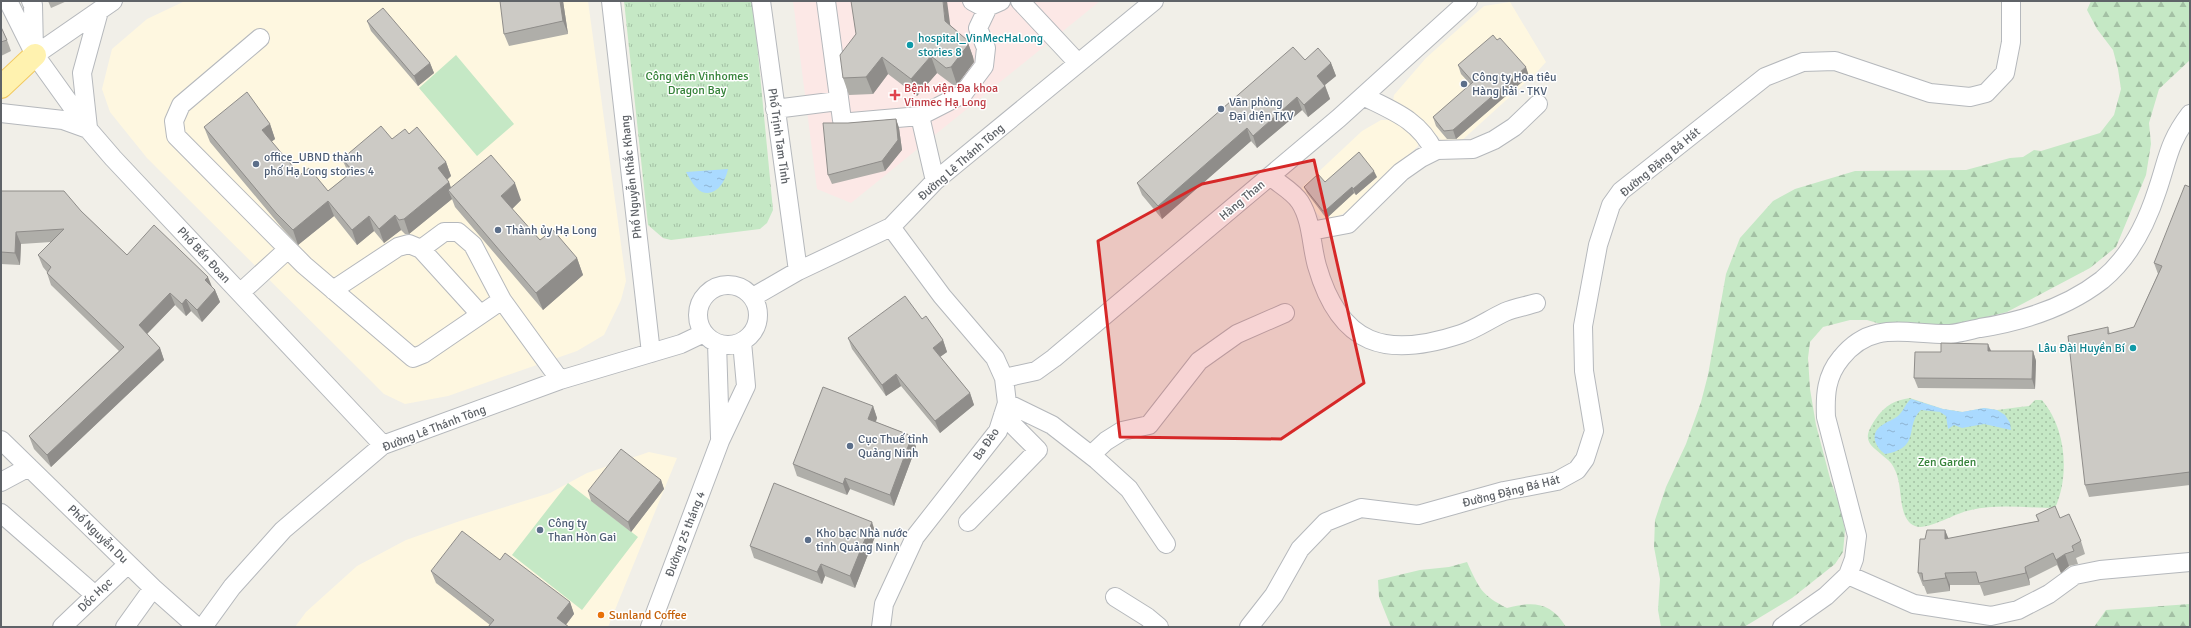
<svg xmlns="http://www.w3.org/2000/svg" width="2191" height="628" viewBox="0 0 2191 628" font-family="Signika,sans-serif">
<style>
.commercial{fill:#fef7e0}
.medical{fill:#fce8e6}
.grass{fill:url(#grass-dots)}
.forest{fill:url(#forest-firs)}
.park{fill:url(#park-tufts)}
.pitch{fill:#c5e8c5}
.water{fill:url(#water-ripples)}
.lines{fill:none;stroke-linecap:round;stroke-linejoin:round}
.minor-casing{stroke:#b5b8bc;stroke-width:20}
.major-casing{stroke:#f2c960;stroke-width:24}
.minor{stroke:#fff;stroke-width:18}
.major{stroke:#fff2af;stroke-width:22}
.wall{fill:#afaea9}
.shaded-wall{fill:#8f8d8a}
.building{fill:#cccac5;stroke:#8f8d8a}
.marked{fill:#d62828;fill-opacity:0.2;stroke:#d62828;stroke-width:3;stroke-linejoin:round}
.culture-dot{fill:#0f9aa8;stroke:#fff;stroke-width:1.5}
.service-dot{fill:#5c6f8a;stroke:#fff;stroke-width:1.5}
.health-dot{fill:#e0444e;stroke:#fff;stroke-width:1.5}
.food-dot{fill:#e8710a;stroke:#fff;stroke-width:1.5}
.labels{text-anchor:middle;stroke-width:3;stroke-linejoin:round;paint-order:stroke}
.culture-label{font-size:12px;fill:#0d838f;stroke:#fff;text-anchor:start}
.park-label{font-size:12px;fill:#348238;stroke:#fff}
.service-label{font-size:12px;fill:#4e5e75;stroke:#fff;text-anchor:start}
.health-label{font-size:12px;fill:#be3a42;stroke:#fff;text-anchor:start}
.street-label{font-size:12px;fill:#5f6368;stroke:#fff}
.food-label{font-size:12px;fill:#c56008;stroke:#fff;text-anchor:start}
</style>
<defs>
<pattern id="grass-dots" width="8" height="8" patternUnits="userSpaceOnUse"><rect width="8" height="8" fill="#c5e8c5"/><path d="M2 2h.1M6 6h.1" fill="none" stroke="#a3c0a4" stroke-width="1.8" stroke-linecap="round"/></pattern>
<pattern id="forest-firs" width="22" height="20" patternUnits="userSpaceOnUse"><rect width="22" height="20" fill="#c5e8c5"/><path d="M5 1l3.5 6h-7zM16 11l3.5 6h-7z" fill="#a3c0a4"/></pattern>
<pattern id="park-tufts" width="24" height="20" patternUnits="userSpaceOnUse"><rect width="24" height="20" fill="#c5e8c5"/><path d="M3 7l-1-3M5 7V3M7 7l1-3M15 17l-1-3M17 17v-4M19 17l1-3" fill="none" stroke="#a3c0a4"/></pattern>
<pattern id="water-ripples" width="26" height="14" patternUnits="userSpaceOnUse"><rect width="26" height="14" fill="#aadaff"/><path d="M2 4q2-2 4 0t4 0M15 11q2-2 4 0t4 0" fill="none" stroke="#8eb4d2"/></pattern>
</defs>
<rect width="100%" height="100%" fill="#f1efe8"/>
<path class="commercial" d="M185 1H588L626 281 621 300 604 335 577 351 448 396 405 404 384 394 147 158 110 112 102 89 112 49 147 19Z
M1510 2 1546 62 1536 73 1459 143 1447 145 1417 117 1393 102 1394 95 1426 58 1484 6Z
M1381 120H1391L1409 128 1418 136V146L1355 207 1326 223 1297 192 1362 131Z
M649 452 677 458 608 627H295L306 612 357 566 406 540 460 521 550 493 587 473Z"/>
<path class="medical" d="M793 1H1100L851 203 817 189Z"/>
<path class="grass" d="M1910 398 1943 409 1963 412 1984 408 1997 410 2020 407 2029 406 2035 400H2042C2066 428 2070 475 2055 508 2026 508 1995 503 1967 511 1954 514 1926 531 1915 526 1899 520 1902 492 1898 479 1897 473 1893 464 1888 460 1870 444 1859 442 1877 417 1886 405 1895 400 1910 398Z"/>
<path class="forest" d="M2091 1H2190V60L2159 89 2149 123 2151 144 2146 175 2116 247 2090 268 2007 312 1958 324 1884 325 1867 320H1850L1823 327 1810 342 1808 358 1810 389 1816 425 1831 482 1841 508 1845 530 1843 552 1835 564 1792 598 1744 627H1661L1658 610 1660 579 1654 547 1655 520 1666 487 1686 444 1701 402 1708 375 1726 274 1740 238 1773 201 1795 189 1855 171 1966 170 2010 158 2023 157 2034 150 2041 151 2100 133 2114 115 2121 89 2118 69 2113 50 2097 29 2087 10Z
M1467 562C1479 588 1481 595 1507 608 1533 601 1551 602 1566 627H1391L1379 597 1378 580 1420 570 1449 567Z
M2190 604V627H2094L2106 610Z"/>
<path class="park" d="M624 1H753L773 210 767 223 760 229 671 240 663 238 648 225Z"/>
<path class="pitch" d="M456 55 514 124 477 156 419 88Z
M568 483 638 537 582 610 512 555Z"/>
<path class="water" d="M728 169C726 180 717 197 702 192 695 189 690 179 686 172Z
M1911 399 1943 409 1962 412 1984 408 1997 410 2005 415 2010 423 2011 430 1984 424 1962 428 1954 425 1948 429 1946 416 1940 412 1921 410C1904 426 1922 448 1885 454 1874 446 1869 432 1884 424 1888 421 1893 420 1898 416 1903 412 1905 404 1911 399Z"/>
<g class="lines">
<g class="minor-casing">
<path id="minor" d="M8 1 35 55 88 129 113 158 383 445
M31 1 33 5 34 51
M611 1 651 353
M761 1 798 271
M826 1 842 120 851 122 920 116 963 94 984 66 986 48 978 28 988 7
M972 1 985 8 1001 1
M1020 1 1078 63
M260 38 181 105 174 121 176 136 304 265 413 358 423 354 502 300
M35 55 113 1
M1363 96C1393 111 1419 120 1434 151
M775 109 838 101
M1 113 63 120 88 129
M920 116 935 181
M88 128 82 73 99 11
M1270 176C1279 184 1294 192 1300 202 1312 221 1311 245 1317 266 1340 346 1386 359 1461 334 1476 329 1490 319 1505 312 1514 308 1526 306 1536 303
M1311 231 1348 224 1401 172 1421 158 1437 150 1473 149 1494 140 1514 127 1538 104
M421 249 444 232H458L473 245 502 300 560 380
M698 315a30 30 0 1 1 60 0a30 30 0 1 1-60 0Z
M333 290 398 247 409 244 421 249 480 314
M240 293 288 249
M753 297 798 271 891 227 935 181 1154 1
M717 343 720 438
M1004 378 1036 371 1054 358 1339 118 1468 1
M1007 403 1052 425 1097 460 1129 489 1166 544
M1 440 153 588 197 627
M1091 455 1106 441 1122 431 1149 425 1199 361 1237 334 1285 313
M1 482 29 467
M1 513 95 595
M968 522 1038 450 1003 415
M1848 575 1914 604 1991 616 2018 610 2049 594 2075 575 2100 570 2190 562
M1115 597 1147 617 1159 627
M62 627 128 564
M125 627 153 588
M203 627 232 587 283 530 383 445 560 380 681 344 704 333
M650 627 720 441 746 386 742 342
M881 627 884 604 915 537 998 431 1007 403 1004 378 995 358 942 296 891 227
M1249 627 1274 595 1300 549 1326 522 1361 508 1418 515 1504 491 1557 481 1577 470 1585 459 1594 431 1584 371 1583 326 1598 245 1611 205 1621 191 1765 77 1803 62 1835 61 1930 93 1970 97 1986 93 2005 73 2011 42V1
M1782 627 1826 596 1848 575 1854 559 1857 536 1826 417C1825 395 1826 376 1841 358 1872 319 1907 335 1950 334 1960 333 1970 330 1980 328 2024 321 2066 308 2102 280 2130 257 2146 225 2157 191 2168 159 2168 143 2190 114"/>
</g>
<g class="major-casing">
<path id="major" d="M1 87 35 55"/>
</g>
<use href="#minor" class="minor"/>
<use href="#major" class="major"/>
</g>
<path class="wall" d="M48 1H67L51 8Z
M563 1 568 34 509 46 504 34Z
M367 21 430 63 434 73 418 86 371 31Z
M950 25 967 40 973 57 974 62 957 85H953L937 73 917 96 888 74 873 94 849 95 843 78 856 34Z
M1 27 7 40 11 51 1 56Z
M1331 63 1336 76 1325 85 1330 99 1308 117 1302 110 1257 148 1251 141 1162 219 1142 195 1137 183Z
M1458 65 1529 76 1456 139H1447L1436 126 1433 117 1471 85 1461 74Z
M896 119 899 128 902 150 885 171 832 184 828 175 848 123Z
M270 124 275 139 271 142 300 175 328 191 349 174 342 159 392 139 409 134 446 162 451 176 447 180 449 182 451 188 521 200 512 209 540 240 577 258 583 275 543 310 455 207 452 199 409 234H405L401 230 384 243 374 231 357 245 334 216 298 245 282 228 210 142 204 127Z
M1377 177 1356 195 1354 193 1328 217 1326 218 1307 193 1304 187 1325 182Z
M2190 187V485L2089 497 2085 485 2108 327 2110 334 2134 327 2158 274 2154 263Z
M1 191 81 211 127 255 212 287 215 290 220 302 202 322 191 311 186 316 175 305 147 334 160 348 164 360 51 467 34 449 29 436 119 351 51 285 47 273V272L43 267 38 255 51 242 21 244 20 265 1 264Z
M922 319 943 340 947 352 940 357 970 393 974 405 940 433 901 386 886 396 852 349 848 338Z
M1991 351H2033L2036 361 2035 389 1918 388 1914 378Z
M873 406 877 418 876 422 912 436 916 447 894 506 850 489 847 495 797 476 793 464Z
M661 480 664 489 631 532 591 501 588 491Z
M2036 515 2060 518 2081 541 2085 554 2076 558 2078 564 2069 566 2061 573 2057 565 2029 579 2030 585 1984 596 1980 585H1950V591L1927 594 1924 586H1923L1918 573 1925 539 1945 530 1948 539 2038 521Z
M876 534 855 588 825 576 822 584 754 558 750 546Z
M500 560 570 602 574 614 566 625H490L436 583 431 571Z"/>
<path class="shaded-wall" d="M560 1H563L568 34 563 21Z
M943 1H947L952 38 945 21Z
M967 40 973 57 974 62 957 85 951 67Z
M931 56 937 73 917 96 911 79Z
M882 57 888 74 873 94 866 77Z
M430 63 434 73 418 86 414 76Z
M1331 63 1336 76 1321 88 1317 76Z
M1526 67 1529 76 1456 139 1453 130Z
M1325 86 1330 99 1308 117 1304 105Z
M1297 97 1302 110 1257 148 1253 136Z
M896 119 899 128 902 150 885 171 882 161Z
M270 124 275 139 267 145 262 130Z
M1247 128 1251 141 1162 219 1158 206Z
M446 162 451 176 443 183 438 168Z
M1374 171 1377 177 1356 195 1353 189Z
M449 182 454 197 448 190 452 199 409 234 404 219Z
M515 183 521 200 508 213 501 196Z
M1352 187 1354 193 1328 217 1326 210Z
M328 201 334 216 298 245 293 230Z
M395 215 401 230 384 243 379 229Z
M369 216 374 231 357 245 352 230Z
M16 232 21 244 20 265 15 253Z
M577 258 583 275 543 310 536 293Z
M208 277 213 289 205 280Z
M215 290 220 302 202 322 197 310Z
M170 293 175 305 143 338 139 325Z
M186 299 191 311 186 316 182 304Z
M943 340 947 352 937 359 933 348Z
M1988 344 1992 353 1988 351Z
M160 348 164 360 51 467 47 455Z
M2033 351 2036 361 2035 389 2032 379Z
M896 374 901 386 886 396 882 385Z
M970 393 974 405 940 433 935 421Z
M873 406 877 418 872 430 868 419Z
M912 436 916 447 894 506 890 495Z
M845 478 850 489 847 495 843 484Z
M661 480 664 489 631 532 628 522Z
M872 522 876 534 855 588 850 576Z
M1945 530 1950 542 1945 539Z
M2065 554 2069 566 2061 573 2056 560Z
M821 564 825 576 822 584 817 572Z
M2025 567 2029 579 2030 585 2026 573Z
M1945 573 1950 585V591L1946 578Z
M570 602 574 614 564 627 557 618Z"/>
<path class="building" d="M500 1H560L563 21 504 34Z
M851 1H943L945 21 967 40 968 45 951 67 946 68 931 56 911 79 882 57 866 77 843 78 840 55 856 34Z
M383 8 430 63 414 76 367 21Z
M1 27 7 40 1 42Z
M1493 35 1497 40 1500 38 1526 67 1453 130 1444 131 1433 117 1473 82 1458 65Z
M1293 47 1305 60 1318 48 1331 63 1317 76 1325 86 1304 105 1297 97 1253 136 1247 128 1158 206 1137 183Z
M247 92 270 124 262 130 300 175 309 168 328 191 353 171 342 159 381 126 392 139 405 129 409 134 417 127 446 162 438 168 449 182 404 219 399 220 395 215 379 229 369 216 352 230 328 201 293 230 276 213 204 127Z
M896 119 898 140 882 161 828 175 823 123H848Z
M1359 152 1374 171 1353 189 1352 187 1326 210 1323 211 1304 187 1318 174 1325 182Z
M491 155 515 183 501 196 540 240 553 230 577 258 536 293 448 190Z
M2185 185 2190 187V472L2085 485 2068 336 2108 327V334L2134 327 2162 266 2154 263Z
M1 191H64L81 211 127 255 154 225 208 277 205 280 215 290 197 310 186 299 182 304 170 293 139 325 160 348 47 455 29 436 124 347 47 273 51 267 38 255 64 229 16 232 15 253 1 252Z
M905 296 922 319 926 316 943 340 933 348 970 393 935 421 896 374 882 385 848 338Z
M1941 343 1988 344V351H2033L2032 379 1914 378 1915 352H1941Z
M823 387 873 406 868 419 912 436 890 495 845 478 843 484 793 464Z
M621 449 661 480 628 522 588 491Z
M774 483 872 522 850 576 821 564 817 572 750 546Z
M2055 506 2060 518 2069 514 2081 541 2072 546 2074 551 2065 554 2056 560 2053 553 2025 567 2026 573 1979 583 1976 572 1945 573 1946 578 1923 581 1922 573H1918L1920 539H1925L1927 530H1945V539L2039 521 2036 515Z
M462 531 500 560 505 553 570 602 557 618 569 627H488L494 620 431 571Z"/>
<path class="marked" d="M1314 160 1364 383 1281 439 1120 437 1098 241 1202 184Z"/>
<g class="culture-dot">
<circle cx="910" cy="45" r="4"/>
<circle cx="2133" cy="348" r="4"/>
</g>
<g class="service-dot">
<circle cx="1464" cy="84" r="4"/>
<circle cx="1221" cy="109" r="4"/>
<circle cx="256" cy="164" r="4"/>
<circle cx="498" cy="230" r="4"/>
<circle cx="850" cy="446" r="4"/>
<circle cx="540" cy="530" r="4"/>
<circle cx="808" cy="540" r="4"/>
</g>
<path class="health-dot" d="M893 89h4v4h4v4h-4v4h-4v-4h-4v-4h4z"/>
<circle class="food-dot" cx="601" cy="615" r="4"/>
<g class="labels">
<g class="culture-label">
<text x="918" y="42">hospital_VinMecHaLong<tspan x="918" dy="14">stories 8</tspan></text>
<text x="2125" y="352" text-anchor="end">Lâu Đài Huyền Bí</text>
</g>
<g class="park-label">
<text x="697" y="80">Công viên Vinhomes<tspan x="697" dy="14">Dragon Bay</tspan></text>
<text x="1947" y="466">Zen Garden</text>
</g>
<g class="service-label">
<text x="1472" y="81">Công ty Hoa tiêu<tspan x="1472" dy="14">Hàng hải - TKV</tspan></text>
<text x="1229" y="106">Văn phòng<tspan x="1229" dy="14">Đại diện TKV</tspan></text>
<text x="264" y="161">office_UBND thành<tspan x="264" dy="14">phố Hạ Long stories 4</tspan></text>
<text x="506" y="234">Thành ủy Hạ Long</text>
<text x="858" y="443">Cục Thuế tỉnh<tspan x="858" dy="14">Quảng Ninh</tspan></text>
<text x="548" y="527">Công ty<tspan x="548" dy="14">Than Hòn Gai</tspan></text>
<text x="816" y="537">Kho bạc Nhà nước<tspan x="816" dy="14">tỉnh Quảng Ninh</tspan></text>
</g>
<g class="health-label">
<text x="904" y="92">Bệnh viện Đa khoa<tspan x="904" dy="14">Vinmec Hạ Long</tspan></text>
</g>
<g class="street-label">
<text transform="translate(779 136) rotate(82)" y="4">Phố Trịnh Tam Tỉnh</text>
<text transform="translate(961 162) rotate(-41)" y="4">Đường Lê Thánh Tông</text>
<text transform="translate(1660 162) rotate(-40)" y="4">Đường Đặng Bá Hát</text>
<text transform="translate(631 177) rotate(-96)" y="4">Phố Nguyễn Khắc Khang</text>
<text transform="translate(1242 200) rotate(-40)" y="4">Hàng Than</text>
<text transform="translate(204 255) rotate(47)" y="4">Phố Bến Đoan</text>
<text transform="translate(434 428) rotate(-21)" y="4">Đường Lê Thánh Tông</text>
<text transform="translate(986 444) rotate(-55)" y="4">Ba Đèo</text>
<text transform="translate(1511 491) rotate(-14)" y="4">Đường Đặng Bá Hát</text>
<text transform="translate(98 534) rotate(44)" y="4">Phố Nguyễn Du</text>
<text transform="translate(685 534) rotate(-69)" y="4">Đường 25 tháng 4</text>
<text transform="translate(95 595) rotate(-44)" y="4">Dốc Học</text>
</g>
<g class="food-label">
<text x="609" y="619">Sunland Coffee</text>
</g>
</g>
<rect width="2191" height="628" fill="none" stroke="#5f6368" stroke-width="4"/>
</svg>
